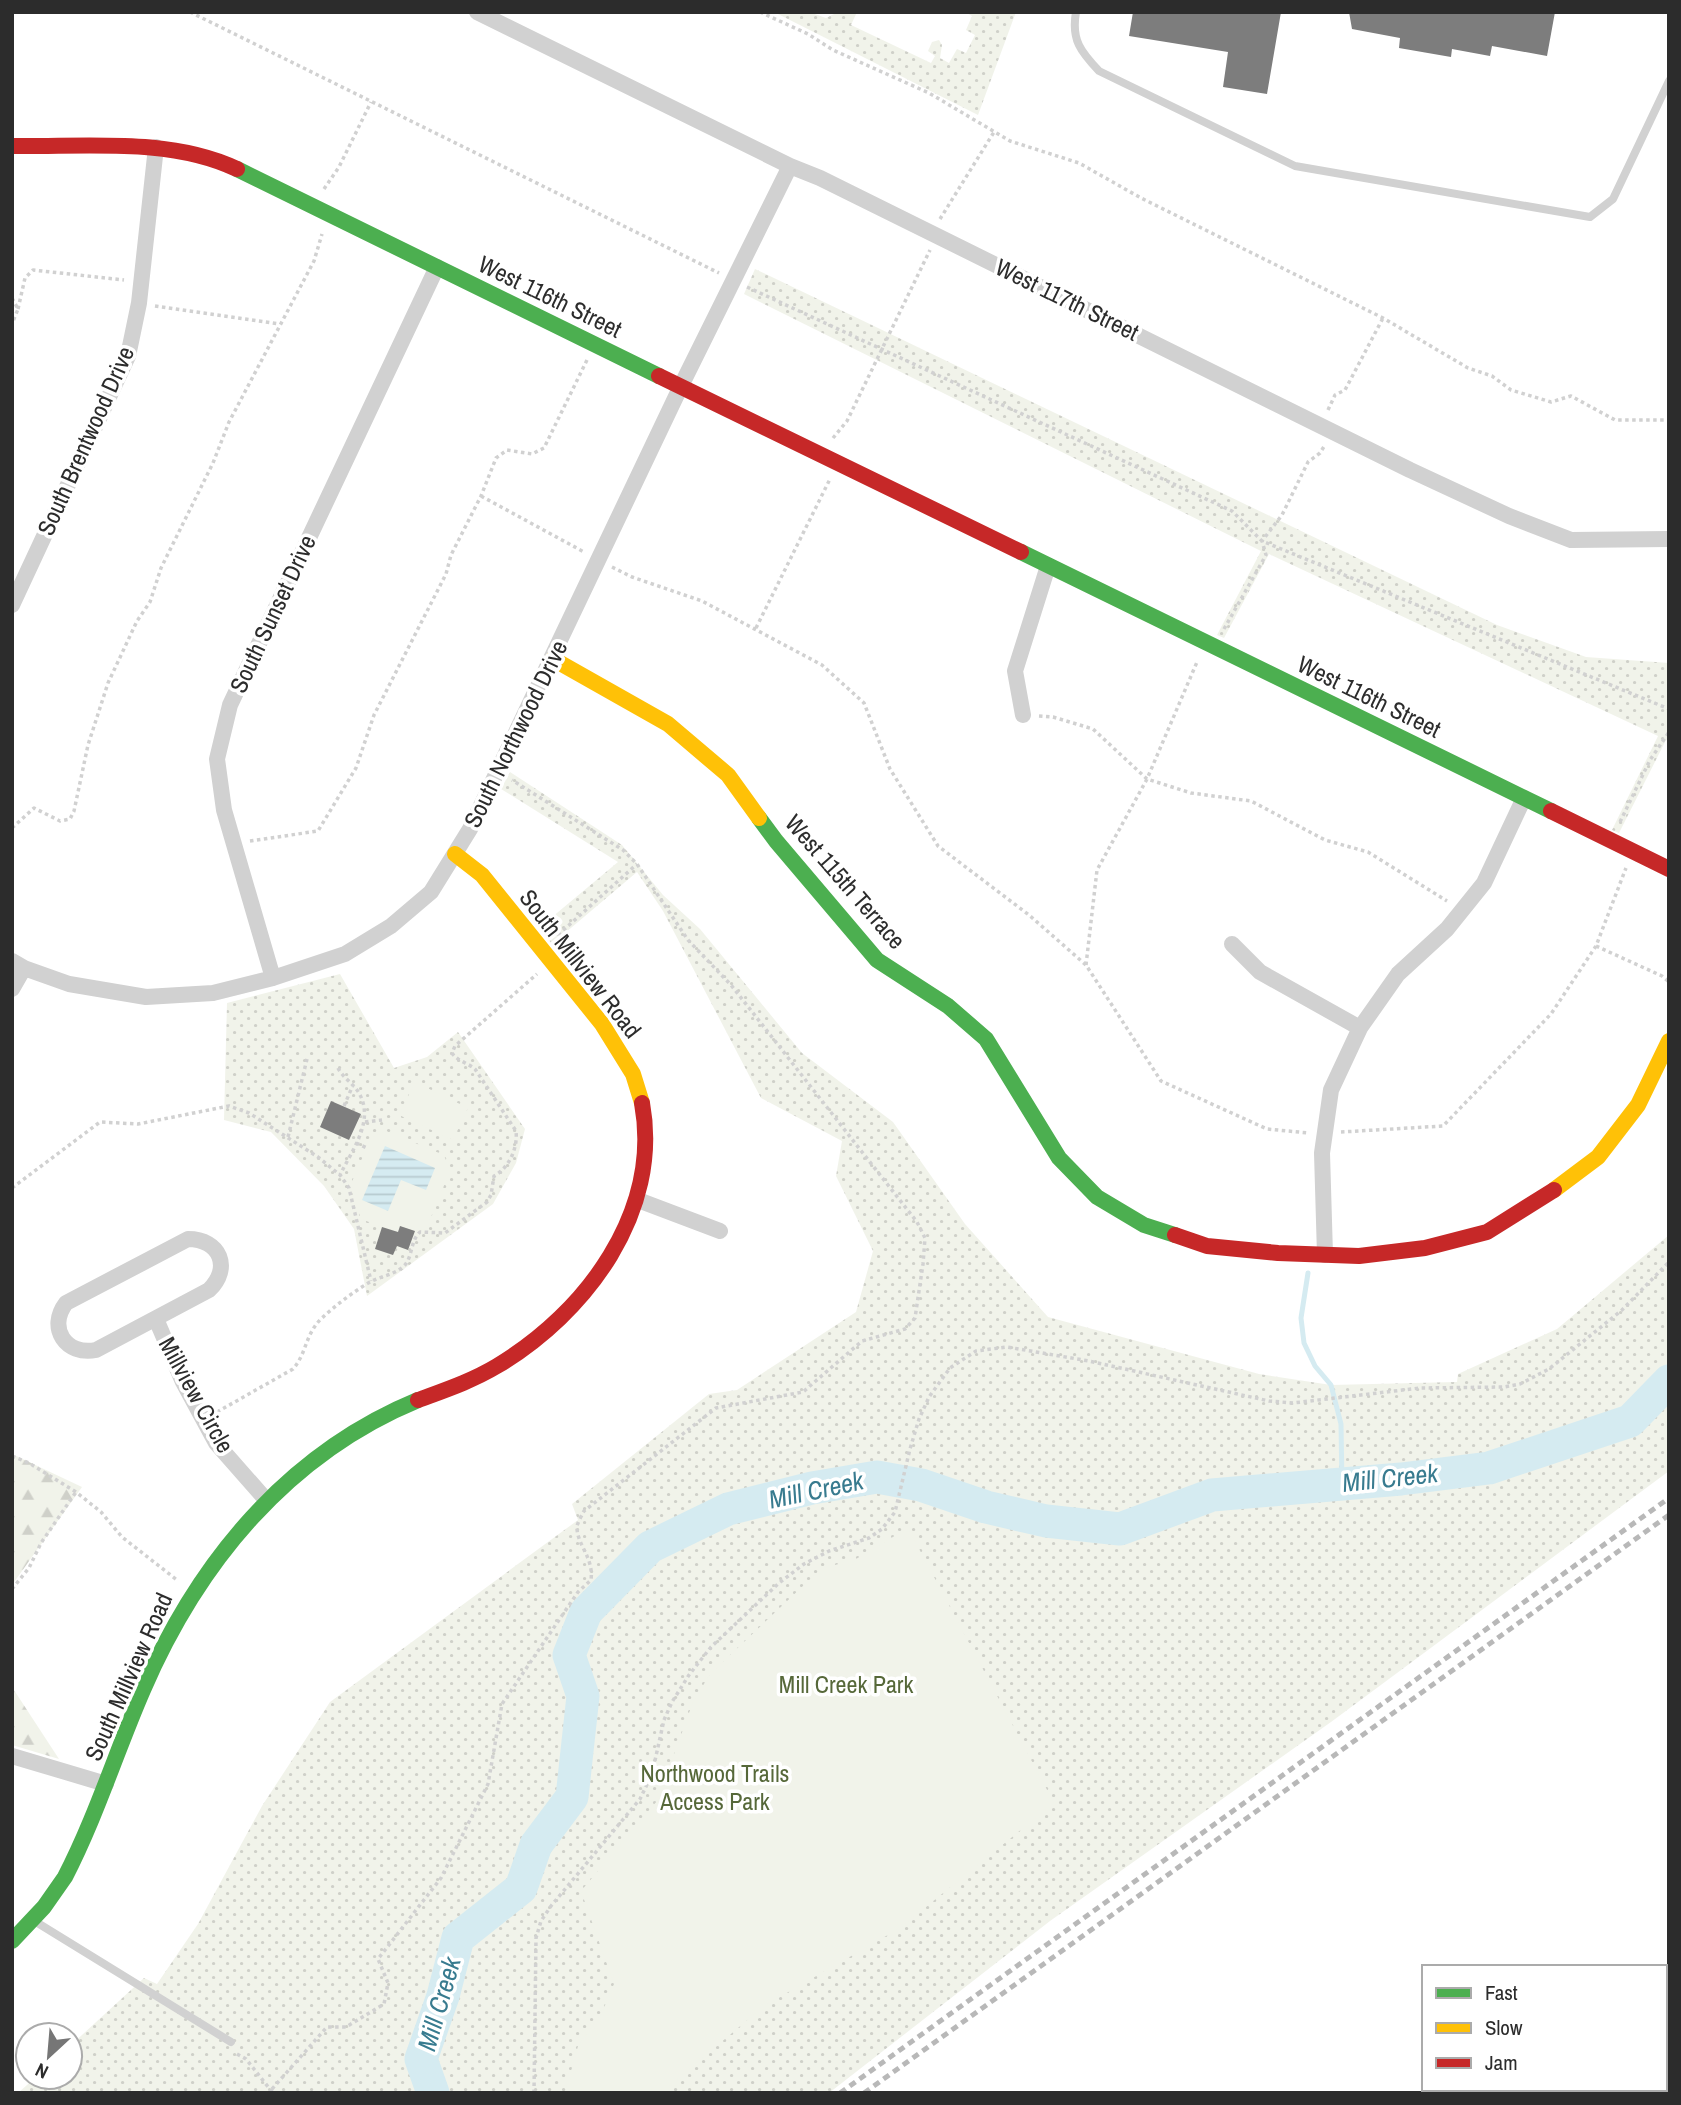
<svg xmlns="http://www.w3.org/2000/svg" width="1681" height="2105" viewBox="0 0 1681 2105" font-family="'Archivo Narrow',sans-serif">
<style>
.green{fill:url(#green-dots)}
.forest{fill:url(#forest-firs)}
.pitch{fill:#f1f3ea}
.water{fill:url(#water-rules)}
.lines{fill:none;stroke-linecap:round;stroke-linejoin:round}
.stream{stroke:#d5ebf1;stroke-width:5}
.river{stroke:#d5ebf1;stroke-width:33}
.building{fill:#7d7d7d}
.path{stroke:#d1d1d1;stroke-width:3.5;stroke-dasharray:3.5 3.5;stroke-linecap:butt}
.lane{stroke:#d1d1d1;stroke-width:8}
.street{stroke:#d1d1d1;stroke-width:16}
.fast{stroke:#4caf50;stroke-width:16}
.slow{stroke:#ffc107;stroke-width:16}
.jam{stroke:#c62828;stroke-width:16}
.rail{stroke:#b8b8b8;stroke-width:5;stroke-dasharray:7 5;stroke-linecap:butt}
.labels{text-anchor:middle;stroke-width:7;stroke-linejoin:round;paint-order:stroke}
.street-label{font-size:24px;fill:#2c2c2c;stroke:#fff}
.park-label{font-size:24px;fill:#566839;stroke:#fff}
.water-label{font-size:26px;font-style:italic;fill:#387b8f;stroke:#fff}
</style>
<defs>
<pattern id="green-dots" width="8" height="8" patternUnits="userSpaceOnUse" patternTransform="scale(1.75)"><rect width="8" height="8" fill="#f1f3ea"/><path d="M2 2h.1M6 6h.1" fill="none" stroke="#cfd0c9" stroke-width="1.8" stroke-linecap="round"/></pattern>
<pattern id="forest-firs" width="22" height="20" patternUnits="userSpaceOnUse" patternTransform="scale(1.75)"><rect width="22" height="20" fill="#f1f3ea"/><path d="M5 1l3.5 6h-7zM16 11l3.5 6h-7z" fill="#cfd0c9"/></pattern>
<pattern id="water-rules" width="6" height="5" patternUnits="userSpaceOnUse" patternTransform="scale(1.75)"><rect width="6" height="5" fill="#d5ebf1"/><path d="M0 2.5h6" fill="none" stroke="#b7cacf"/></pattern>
</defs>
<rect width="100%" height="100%" fill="#fff"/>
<path class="green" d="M774 12H809L826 18 838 12H857L851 25 931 63 935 56 928 51 932 42 939 40 942 45 940 58 949 63 957 49 966 53 975 35 966 30 972 16 965 12H1016L978 115Z
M755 269 1497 625 1586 657 1669 663V741L1666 740 1619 833 1612 830 1658 736 1269 554 1224 638 1217 635 1261 551 744 294Z
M510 772 622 845 663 895 700 929 802 1053 893 1122 965 1224 1048 1317 1259 1374 1331 1385 1457 1382 1458 1374 1557 1329 1669 1235V1471L1331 1722 1050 1921 829 2093H18L36 2077H70V2046L144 1978 157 1984 198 1924 262 1806 330 1702 578 1520 572 1504 709 1394 737 1390 856 1312 873 1251 836 1176 842 1141 761 1098 663 911 637 872 552 944 539 928 618 862 501 789Z
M340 974 394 1068 427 1057 458 1032 525 1129 516 1163 493 1204 367 1296 354 1229 324 1186 271 1132 224 1120 227 1003Z"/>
<path class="forest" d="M12 1454 82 1487 12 1585Z
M12 1687 59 1759 12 1745Z"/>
<path class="pitch" d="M415 1082 468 1108 453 1140 399 1115Z
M386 1131 444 1155 450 1171 426 1229 415 1231 408 1250 397 1246 393 1255 375 1249 382 1227 361 1219 350 1186 371 1138Z
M908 1528 1054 1803 900 1928 764 2006 661 2093H565L578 2046 602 2012 614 1984 581 1891 657 1801 693 1702 710 1674 821 1569 856 1559Z"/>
<path class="water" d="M385 1146 435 1168 426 1190 401 1180 388 1211 362 1200Z"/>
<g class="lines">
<path class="stream" d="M1308 1273 1301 1318 1304 1343 1315 1366 1331 1385 1341 1424 1342 1485"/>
<path class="river" d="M433 2093 421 2059 443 1996 458 1938 521 1888 536 1845 572 1797 583 1696 569 1655 586 1612 650 1547 728 1509 812 1488 877 1477 921 1485 986 1507 1046 1521 1120 1529 1212 1495 1401 1479 1489 1468 1630 1421 1669 1381"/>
</g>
<path class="building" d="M1133 12H1281L1267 94 1223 87 1228 52 1129 36Z
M1349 12H1555L1547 56 1492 46 1490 56 1452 49 1451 57 1399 48 1400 38 1352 29Z
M331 1101 361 1114 349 1140 320 1127Z
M400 1226 415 1231 408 1250 397 1246 393 1255 375 1249 382 1227 398 1232Z"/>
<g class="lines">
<path class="path" d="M190 12 719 273
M760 12 808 34 833 50 929 93 1010 141 1079 163 1141 198 1383 318 1468 368 1492 376 1511 390 1551 402 1571 396 1615 420H1669
M324 189 339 167 371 102
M940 219 994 132
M747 287 1232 511 1262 541 1669 709
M12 298 18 309 12 324
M155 306 279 324
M18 309 25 278 33 270 124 280
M1328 410 1335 395 1345 390 1383 318
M833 438 847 421 930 250
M481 496 584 552
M612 567 632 577 702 601 822 665 864 703 890 769 938 846 1029 915 1086 965 1161 1081 1267 1129 1309 1133
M756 628 830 479
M1224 629 1266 555 1262 541 1282 515 1308 462 1320 453 1325 445
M1039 716 1053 717 1093 729 1147 779 1191 793 1251 801 1325 840 1368 852 1447 901
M1620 822 1650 760 1669 732
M12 828 34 808 60 821 70 819 74 811 88 745 108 683 137 621 150 602 161 568 213 463 229 422 314 261 322 234
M250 841 318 831 356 768 374 715 446 574 451 555 481 496 496 458 507 450 532 454 544 448 587 360
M558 935 637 864
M1596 946 1662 976 1669 982
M1086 965 1097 870 1147 779 1197 662
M338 1068C343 1078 353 1083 359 1093 375 1121 352 1150 340 1175
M344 1106 353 1085
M365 1122 382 1120
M1341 1132 1443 1126 1551 1014 1596 946 1626 868
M288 1137 307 1059
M356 1143 367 1148
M12 1188 100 1122 138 1124 229 1106 249 1113 318 1157 340 1175 349 1188 371 1281
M217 1412 293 1369C307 1353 305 1334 322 1318 336 1305 353 1292 370 1282 381 1276 394 1275 404 1266 413 1257 410 1241 420 1232L445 1233 487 1202 491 1195 494 1176C509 1168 518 1148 516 1131L475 1069C468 1063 457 1061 452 1053L455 1046 537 974
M12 1456 29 1463 76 1492 101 1512 122 1537 177 1580
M12 1589 29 1568 41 1543 76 1492
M237 2054 246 2059 273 2093
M272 2089 327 2027H346L384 2004 388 1983 378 1959 441 1878 488 1784 502 1704 578 1592 591 1580C594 1557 576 1544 577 1526 578 1522 582 1515 584 1511L716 1408 803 1392 862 1341 905 1329 915 1318 923 1264 925 1238 917 1222 731 985 688 940 637 864 623 850 512 780
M534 2093 536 1938 541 1921 551 1906 640 1799 652 1774 664 1720 672 1702 689 1675 711 1647 779 1583 804 1564 829 1551 869 1538 882 1529 895 1512 910 1449 919 1419 929 1397 950 1368 976 1351 1007 1347 1089 1361 1269 1401 1293 1403 1420 1388 1504 1387 1520 1384 1549 1369 1622 1310 1669 1262"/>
<path class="lane" d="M1076 12C1071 40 1081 52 1099 71L1295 166 1590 217 1613 199 1669 81
M36 1922 231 2042"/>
<path class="street" d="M477 12 790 166 820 178 1410 470 1509 516 1571 540 1669 539
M12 605 128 356 139 303 156 147
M1023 715 1015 671 1048 566
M1232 944 1260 972 1360 1028
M12 961 24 968 69 984 146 997 213 993 273 978 345 954 391 926 431 892 470 829 681 386 790 166
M273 978 224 810 217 759 230 705 437 267
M12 989 24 968
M638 1200 720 1231
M188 1239C220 1239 232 1268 209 1290L96 1350C66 1356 47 1328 66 1303Z
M1325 1255 1322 1153 1331 1090 1360 1028 1398 974 1447 929 1484 883 1524 798
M156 1319 183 1382 216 1443 267 1501
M12 1756 106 1784"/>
<path class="fast" d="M237 169 659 376
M1021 552 1551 811
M759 818 776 841 877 960 948 1006 986 1039 1059 1158 1097 1197 1144 1225 1175 1235
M12 1941 44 1907 65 1877C96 1817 116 1752 143 1690 198 1563 287 1454 418 1400"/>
<path class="slow" d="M553 659 668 724 728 775 759 818
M455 854 482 875 602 1024 633 1074 642 1103
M1554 1190 1598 1157 1638 1105 1669 1041"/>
<path class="jam" d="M12 146C85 147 170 137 237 169
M659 376 1021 552
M1551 811 1669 869
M1175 1235 1207 1246 1278 1253 1359 1256 1425 1248 1487 1232 1554 1190
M418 1400C445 1390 472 1381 497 1366 586 1313 662 1212 642 1103"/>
<path class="rail" d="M840 2093 1669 1498
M864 2093 1669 1515"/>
</g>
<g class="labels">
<g class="street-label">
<text transform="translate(550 297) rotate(26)" y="8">West 116th Street</text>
<text transform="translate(1067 300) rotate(26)" y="8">West 117th Street</text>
<text transform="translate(86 441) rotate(-66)" y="8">South Brentwood Drive</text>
<text transform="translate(273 614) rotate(-65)" y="8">South Sunset Drive</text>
<text transform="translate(1369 697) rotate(26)" y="8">West 116th Street</text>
<text transform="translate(516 734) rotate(-64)" y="8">South Northwood Drive</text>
<text transform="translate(845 882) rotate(49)" y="8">West 115th Terrace</text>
<text transform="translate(580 964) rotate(52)" y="8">South Millview Road</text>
<text transform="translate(196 1395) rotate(61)" y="8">Millview Circle</text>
<text transform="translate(129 1677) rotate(-66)" y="8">South Millview Road</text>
</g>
<g class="park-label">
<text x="846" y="1693">Mill Creek Park</text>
<text x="715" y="1782">Northwood Trails<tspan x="715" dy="28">Access Park</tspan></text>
</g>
<g class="water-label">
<text transform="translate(1390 1478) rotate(-6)" y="9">Mill Creek</text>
<text transform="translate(816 1490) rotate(-12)" y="9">Mill Creek</text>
<text transform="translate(439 2004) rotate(-74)" y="9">Mill Creek</text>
</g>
</g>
<rect width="1681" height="2105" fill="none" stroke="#2c2c2c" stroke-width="28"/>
<rect x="1422" y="1965" width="245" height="126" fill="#ffffff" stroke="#ababab" stroke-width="2"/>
<rect x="1436" y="1988" width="35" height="10" fill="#4caf50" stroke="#ababab" stroke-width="2"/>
<text x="1485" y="2000" font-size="21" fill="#2c2c2c">Fast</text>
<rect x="1436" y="2023" width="35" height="10" fill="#ffc107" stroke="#ababab" stroke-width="2"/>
<text x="1485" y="2035" font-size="21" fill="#2c2c2c">Slow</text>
<rect x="1436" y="2058" width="35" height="10" fill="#c62828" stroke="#ababab" stroke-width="2"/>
<text x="1485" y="2070" font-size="21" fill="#2c2c2c">Jam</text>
<g transform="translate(49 2056) rotate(206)"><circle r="33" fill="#ffffff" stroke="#ababab" stroke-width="2"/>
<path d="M0-5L12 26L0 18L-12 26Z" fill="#767676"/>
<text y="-10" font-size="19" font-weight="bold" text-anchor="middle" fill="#2c2c2c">N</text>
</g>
</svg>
